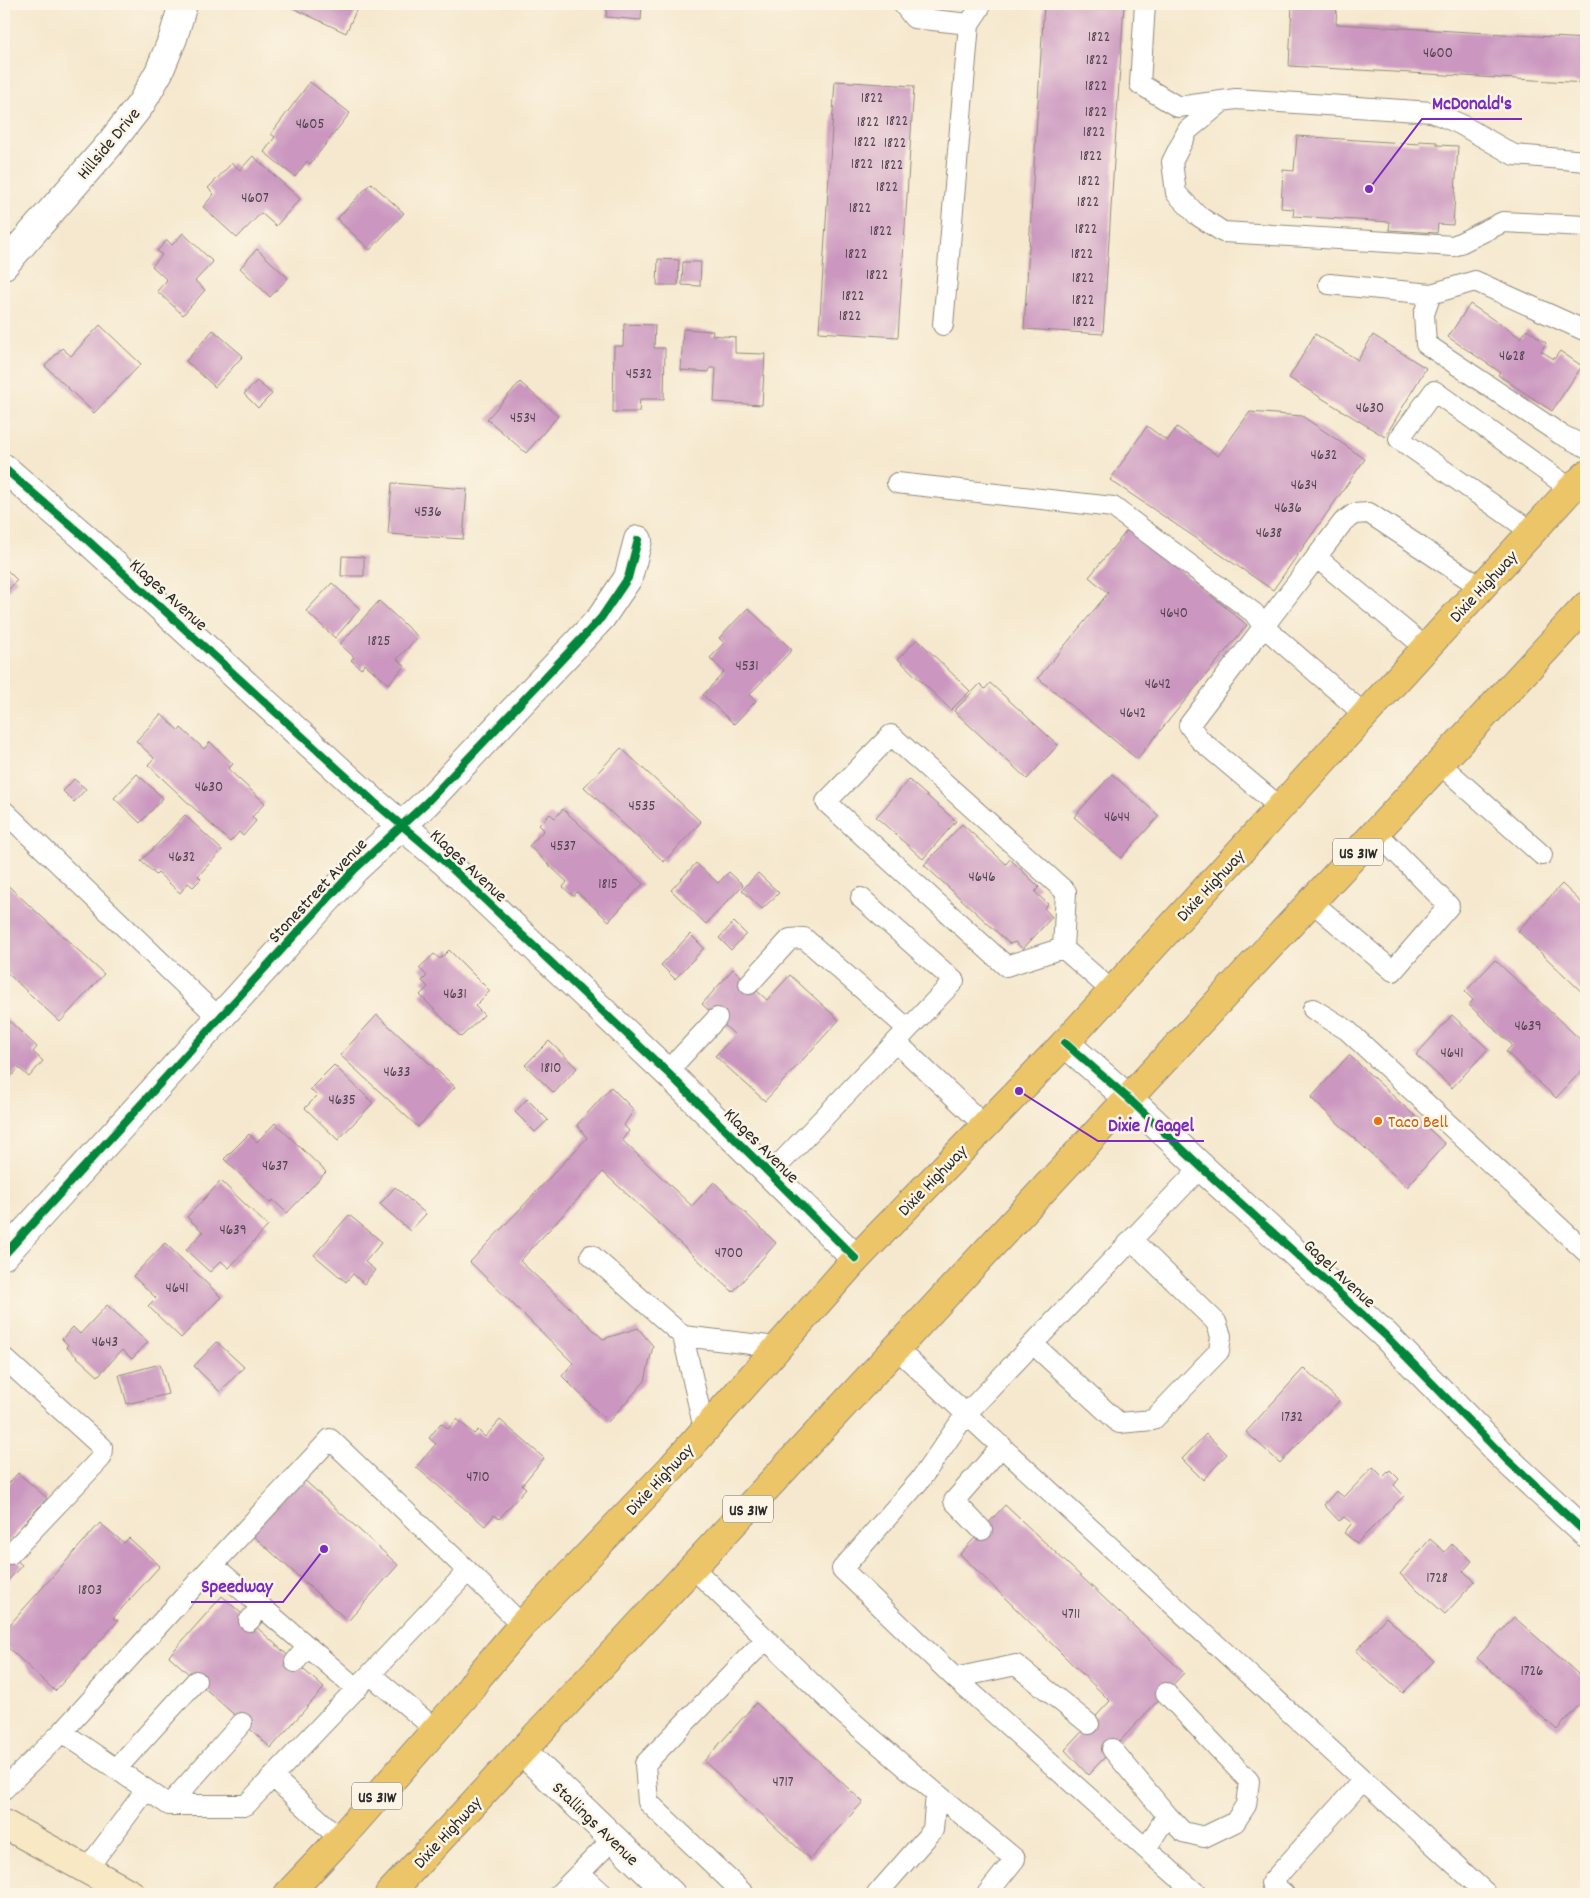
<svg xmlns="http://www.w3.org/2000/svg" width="1590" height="1898" viewBox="0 0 1590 1898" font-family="Dekko,sans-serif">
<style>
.building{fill:#cb97c0}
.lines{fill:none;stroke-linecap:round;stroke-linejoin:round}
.service-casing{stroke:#908a7c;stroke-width:22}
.minor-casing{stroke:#908a7c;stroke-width:30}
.tertiary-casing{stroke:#908a7c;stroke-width:30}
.secondary-casing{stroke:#908a7c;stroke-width:30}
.primary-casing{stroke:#908a7c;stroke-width:30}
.service{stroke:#fff;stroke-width:20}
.minor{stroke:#fff;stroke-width:28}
.tertiary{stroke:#fff;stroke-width:28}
.secondary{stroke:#f8e8c3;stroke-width:28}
.primary{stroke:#edc569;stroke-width:28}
.cycleway-casing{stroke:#fcf5e5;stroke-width:11}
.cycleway{stroke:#00873e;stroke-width:8}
.food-dot{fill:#e8710a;stroke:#fcf5e5;stroke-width:2}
.labels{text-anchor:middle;stroke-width:5;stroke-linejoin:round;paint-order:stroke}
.number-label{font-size:15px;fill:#534650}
.shield{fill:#fcf5e5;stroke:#6a6863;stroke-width:1}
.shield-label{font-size:16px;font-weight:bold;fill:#2b2b2b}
.street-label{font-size:18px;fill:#2b2b2b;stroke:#fcf5e5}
.food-label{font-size:18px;fill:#c56008;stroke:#fcf5e5;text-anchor:start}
.leader{fill:none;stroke:#7b2cbf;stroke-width:2}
.callout-dot{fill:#7b2cbf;stroke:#fcf5e5;stroke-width:2}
.callout-label{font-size:19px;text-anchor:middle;font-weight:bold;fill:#7b2cbf;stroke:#fcf5e5;stroke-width:5;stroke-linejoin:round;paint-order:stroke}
</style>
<rect width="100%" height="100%" fill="#fcf5e5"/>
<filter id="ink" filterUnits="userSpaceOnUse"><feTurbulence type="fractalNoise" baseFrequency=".02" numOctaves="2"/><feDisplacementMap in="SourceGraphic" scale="10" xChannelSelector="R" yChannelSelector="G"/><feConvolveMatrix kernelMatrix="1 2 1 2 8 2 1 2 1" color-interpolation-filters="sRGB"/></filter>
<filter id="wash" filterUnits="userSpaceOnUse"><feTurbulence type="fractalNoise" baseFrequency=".0096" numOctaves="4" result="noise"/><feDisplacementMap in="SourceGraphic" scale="20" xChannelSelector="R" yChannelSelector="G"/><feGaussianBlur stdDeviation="1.12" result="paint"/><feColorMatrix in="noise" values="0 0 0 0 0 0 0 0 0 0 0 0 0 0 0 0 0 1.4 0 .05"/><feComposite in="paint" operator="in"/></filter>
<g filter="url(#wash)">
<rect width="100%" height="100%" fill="#f5e8ce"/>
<g id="blocks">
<path class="building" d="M284 4H359L346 33Z
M607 4H642L641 20 606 17Z
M1044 4H1124L1103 334 1024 329Z
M1292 4H1337L1336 24 1586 39V83L1289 66Z
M835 81 914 86 898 337 819 332Z
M310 82 350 113 310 164 307 161 295 177 264 152 275 137 271 134Z
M1297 136 1419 144V141L1437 142V145L1458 146 1453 225 1438 224 1437 233 1389 230 1390 222 1293 216 1294 209 1281 208 1283 170 1294 171Z
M253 156 300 199 276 226 261 213 237 238 203 207 214 194 208 188 232 163 240 170Z
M371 183 404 213 370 250 337 219Z
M183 233 213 262 195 281 205 290 183 315 157 291 167 280 152 266 162 255 157 251 167 240 172 245Z
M257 249 288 278 270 297 240 268Z
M658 259 679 260 678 285H657Z
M683 262H701L700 286 682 285Z
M1470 304 1521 338 1527 329 1546 343 1541 351 1554 359 1560 351 1582 366 1552 411 1498 375 1500 372 1448 337Z
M624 324 655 325 654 348H665L664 399H640L639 412H613L614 346H623Z
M100 325 141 364 94 413 45 366 62 348 71 356Z
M683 329 713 331 712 335 735 337V353L765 354 762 405 714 402 716 368H710L709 372 681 370Z
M213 330 243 356 215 387 186 361Z
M1315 334 1358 360 1373 335 1426 368 1385 437 1289 378Z
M257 381 272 394 258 408 244 394Z
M520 382 558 416 526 453 487 419Z
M1250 412 1302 416 1365 459 1273 590 1110 480 1147 426 1167 441 1177 427 1218 456Z
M392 483 467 489 463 539 388 534Z
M1129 528 1247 625 1137 759 1038 678 1108 593 1089 577Z
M342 556 364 557V576H341Z
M4 567 17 580 4 595Z
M332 583 360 609 335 638 306 611Z
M379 601 418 637 397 659 405 666 388 684 365 664 361 669 351 660 354 657 340 644Z
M748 608 792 650 749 695 756 701 734 724 703 695 724 672 710 658 724 643 719 638Z
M917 639 970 691 951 710 898 659Z
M990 683 1058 745 1027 779 954 711 980 684 985 689Z
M161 714 179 731 181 728 204 749 210 742 233 764 228 769 265 803 252 817 256 821 243 836 239 832 230 842 148 765 154 758 136 741Z
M621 748 701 822 664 862 584 787Z
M137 774 163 798 140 823 114 798Z
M1112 774 1159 816 1121 858 1074 817Z
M74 779 86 789 74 802 63 791Z
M909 780 956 821 923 859 876 817Z
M563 809 643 884 609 921 577 892 573 896 563 887 567 882 529 846 544 830 539 825 550 814 555 818Z
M185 815 222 850 198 876 201 879 193 887 188 883 180 893 158 873 156 875 141 861Z
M962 824 1006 864 1010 859 1039 887 1035 892 1048 904 1044 908 1052 917 1023 949 1015 942 1010 944 924 865Z
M696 863 718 883 729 872 743 885 706 924 671 890Z
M758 873 779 893 762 909 742 890Z
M4 882 104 974 60 1022 4 970Z
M1562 884 1586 907V996L1518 931Z
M734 922 746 934 731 950 719 938Z
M690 934 704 948 675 979 661 965Z
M449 950 490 991 475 1006 484 1015 461 1037 420 995 428 987 422 981 427 976 419 968 434 954 440 959Z
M1495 960 1586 1045V1066L1556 1098 1506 1052 1512 1045 1469 1005 1473 1000 1465 992Z
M733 969 767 1000 790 975 839 1020 765 1101 715 1056 735 1035 702 1004Z
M377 1015 455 1087 418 1127 340 1055Z
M1452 1015 1488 1049 1452 1088 1416 1055Z
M4 1016 37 1047 33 1052 43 1061 29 1077 19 1068 9 1079 4 1074Z
M549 1041 577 1068 554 1093 525 1065Z
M1349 1055 1445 1144 1407 1187 1311 1098Z
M334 1065 373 1103 338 1140 305 1108 317 1096 310 1089Z
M611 1087 634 1110 624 1125 629 1131 622 1140 692 1206 714 1182 776 1243 733 1292 603 1172 520 1261 603 1339 638 1328 653 1346 645 1381 608 1422 562 1376 573 1363 470 1262 587 1138 577 1125Z
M527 1099 548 1120 535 1132 515 1112Z
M275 1123 326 1172 287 1213 273 1200 270 1203 224 1159 249 1134 257 1142Z
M221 1181 268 1226 229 1268 221 1261 210 1272 186 1250 203 1232 187 1217Z
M395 1187 426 1214 410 1231 380 1204Z
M349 1215 382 1242 365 1262 375 1270 364 1284 353 1274 346 1282 314 1255Z
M165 1243 221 1297 181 1338 148 1306 156 1298 133 1276Z
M107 1305 148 1342 132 1359 122 1350 98 1376 66 1347 68 1345 62 1339 73 1327 80 1334Z
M217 1342 244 1367 220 1392 194 1366Z
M160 1364 168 1394 127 1404 119 1375Z
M1304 1368 1339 1401 1280 1463 1246 1432Z
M457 1419 474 1434 478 1430 485 1437 500 1420 544 1458 522 1485 526 1488 499 1519 494 1515 485 1526 416 1467 436 1444 429 1438 441 1423 448 1429Z
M1206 1434 1227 1454 1203 1480 1182 1459Z
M1373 1467 1383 1477 1390 1470 1399 1479 1394 1485 1404 1496 1357 1543 1344 1533 1352 1523 1344 1517 1339 1521 1324 1505 1336 1491 1344 1497Z
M18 1473 47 1498 4 1546V1489Z
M301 1477 398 1565 348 1621 250 1533Z
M1005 1505 1184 1673 1088 1775 1065 1750 1110 1701 960 1554Z
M100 1523 124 1543 129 1538 160 1566 113 1618 118 1621 55 1691 4 1644V1631Z
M1430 1539 1445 1552 1452 1544 1472 1561 1463 1571 1475 1581 1445 1614 1400 1574Z
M4 1549 22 1565 4 1585Z
M222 1596 324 1688 271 1748 169 1656Z
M1386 1617 1434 1661 1403 1693 1356 1651Z
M1514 1617 1586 1681V1697L1557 1730 1477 1658Z
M756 1703 863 1802 810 1859 704 1761Z"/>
</g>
</g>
<g filter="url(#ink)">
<use href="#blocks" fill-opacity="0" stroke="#908a7c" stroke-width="1"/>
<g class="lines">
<g class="service-casing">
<path id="service" d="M903 4 914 18 969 24 979 9 980 4
M1145 4 1140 84 1178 107 1236 99 1432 112 1460 124 1514 155 1586 161
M1223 101 1188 130 1172 162 1176 193 1197 215 1223 232 1454 246 1503 222 1586 226
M1329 284 1431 294 1475 281 1586 331
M1431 294 1424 314 1426 344 1560 434 1586 447
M943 325 969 24
M897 483 1113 507 1254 613 1263 626 1364 714
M1532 532 1399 439 1434 391 1571 489
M1316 557 1426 648
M891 735 1066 892 1063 948 1006 966 826 802Z
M1440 764 1542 855
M1281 808 1200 740 1189 725 1343 522 1354 514 1369 513 1482 588
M4 811 219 1018
M1312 902 1393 971 1449 906 1376 832
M1063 948 1112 991
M749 984 790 939 804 938 908 1029
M1313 1009 1347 1030 1586 1252
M896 1042 985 1126
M667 1072 717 1018
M1201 1167 966 1414 1487 1894
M770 1174 954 981 861 898
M591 1255 683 1336 777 1347
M683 1336 704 1429
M1034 1345 1119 1423 1153 1420 1219 1351 1221 1336 1216 1322 1132 1240
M896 1348 966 1414 920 1480 842 1569 955 1678 1146 1849
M4 1358 102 1447 101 1458 10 1554
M982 1530 954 1501 1002 1446
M693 1568 840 1711 936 1793 933 1830 877 1894
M468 1571 522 1625
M249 1621 261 1607
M295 1662 307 1647
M371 1675 435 1729
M955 1678 1016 1665 1089 1724
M62 1732 213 1565 357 1689
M1112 1749 1167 1815 1183 1832 1204 1837 1235 1822 1246 1805 1249 1781 1166 1693
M116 1769 196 1681
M273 1777 340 1839
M4 1789 62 1732 169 1805H246L468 1571 330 1439 213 1565
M936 1793 1015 1859 987 1894
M169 1805 242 1723
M1167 1815 1146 1849 1197 1894
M87 1869 146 1790
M580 1873 603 1894
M559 1894 613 1839
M744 1894 648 1802 645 1764 766 1639
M1284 1894 1271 1883 1363 1780"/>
</g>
<g class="minor-casing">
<path id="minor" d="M4 265 109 145 141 104 159 72 173 38 183 4
M4 468 83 536 374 802 445 862 667 1072 856 1259
M4 1255 355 869 427 802 601 618 628 578 638 540
M522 1751 671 1894"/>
</g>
<g class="tertiary-casing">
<path id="tertiary" d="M1065 1043 1129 1099 1201 1167 1385 1335 1506 1459 1586 1533"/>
</g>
<g class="secondary-casing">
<path id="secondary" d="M4 1824 131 1894"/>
</g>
<g class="primary-casing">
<path id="primary" d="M288 1894 340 1839 465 1696 478 1677 522 1625 672 1467 856 1259 1065 1043 1571 489 1586 475
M389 1894 1586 606"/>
</g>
<use href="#service" class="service"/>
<use href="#minor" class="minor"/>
<use href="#tertiary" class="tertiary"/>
<use href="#secondary" class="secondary"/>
<use href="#primary" class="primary"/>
<g class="cycleway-casing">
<path id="cycleway" d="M4 468 83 536 374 802 445 862 667 1072 856 1259
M1065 1043 1129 1099 1201 1167 1385 1335 1506 1459 1586 1533
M4 1255 355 869 427 802 601 618 628 578 638 540"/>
</g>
<use href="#cycleway" class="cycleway"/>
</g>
</g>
<circle class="food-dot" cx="1378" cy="1121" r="5"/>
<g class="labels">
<g class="number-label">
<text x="1099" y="41">1822</text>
<text x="1438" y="57">4600</text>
<text x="1097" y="64">1822</text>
<text x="1096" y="90">1822</text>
<text x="872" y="102">1822</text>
<text x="1096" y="116">1822</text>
<text x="897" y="125">1822</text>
<text x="868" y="126">1822</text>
<text x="310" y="128">4605</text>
<text x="1094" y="136">1822</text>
<text x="865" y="146">1822</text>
<text x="895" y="147">1822</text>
<text x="1091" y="160">1822</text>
<text x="862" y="168">1822</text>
<text x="892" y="169">1822</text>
<text x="1089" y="185">1822</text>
<text x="887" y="191">1822</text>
<text x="255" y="202">4607</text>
<text x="1088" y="206">1822</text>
<text x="860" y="212">1822</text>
<text x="1086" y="233">1822</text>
<text x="881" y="235">1822</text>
<text x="856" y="258">1822</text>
<text x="1082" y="258">1822</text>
<text x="877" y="279">1822</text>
<text x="1083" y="282">1822</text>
<text x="853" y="300">1822</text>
<text x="1083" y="304">1822</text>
<text x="850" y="320">1822</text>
<text x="1084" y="326">1822</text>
<text x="1512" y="360">4628</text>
<text x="639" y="378">4532</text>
<text x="1370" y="412">4630</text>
<text x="523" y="422">4534</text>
<text x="1324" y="459">4632</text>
<text x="1304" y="489">4634</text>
<text x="1288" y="512">4636</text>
<text x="428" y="516">4536</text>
<text x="1269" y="537">4638</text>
<text x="1174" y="617">4640</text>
<text x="379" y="645">1825</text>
<text x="747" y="670">4531</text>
<text x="1158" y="688">4642</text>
<text x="1133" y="717">4642</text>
<text x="209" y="791">4630</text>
<text x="642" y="810">4535</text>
<text x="1117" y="821">4644</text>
<text x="563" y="850">4537</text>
<text x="182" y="861">4632</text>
<text x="982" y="881">4646</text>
<text x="608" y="888">1815</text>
<text x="455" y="998">4631</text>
<text x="1528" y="1030">4639</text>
<text x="1452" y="1057">4641</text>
<text x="551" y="1072">1810</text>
<text x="397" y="1076">4633</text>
<text x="342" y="1104">4635</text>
<text x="275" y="1170">4637</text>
<text x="233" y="1234">4639</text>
<text x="729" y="1257">4700</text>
<text x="177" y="1292">4641</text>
<text x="105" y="1346">4643</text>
<text x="1292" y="1421">1732</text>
<text x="478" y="1481">4710</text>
<text x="1437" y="1582">1728</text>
<text x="90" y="1594">1803</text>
<text x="1071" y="1618">4711</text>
<text x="1532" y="1675">1726</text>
<text x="783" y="1786">4717</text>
</g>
<g class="shield">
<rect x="1333" y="838.5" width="50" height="27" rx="4"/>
<rect x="723" y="1495.5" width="50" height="27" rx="4"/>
<rect x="352" y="1782.5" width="50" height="27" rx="4"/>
</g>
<g class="shield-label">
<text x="1358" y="858">US 31W</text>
<text x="748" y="1515">US 31W</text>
<text x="377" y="1802">US 31W</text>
</g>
<g class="street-label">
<text transform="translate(108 143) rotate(-50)" y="6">Hillside Drive</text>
<text transform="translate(1483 586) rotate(-47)" y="6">Dixie Highway</text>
<text transform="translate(169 594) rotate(42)" y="6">Klages Avenue</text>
<text transform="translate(469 865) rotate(43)" y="6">Klages Avenue</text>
<text transform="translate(1210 885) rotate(-47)" y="6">Dixie Highway</text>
<text transform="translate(317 890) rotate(-47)" y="6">Stonestreet Avenue</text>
<text transform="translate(762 1145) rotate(45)" y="6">Klages Avenue</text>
<text transform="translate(932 1180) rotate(-46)" y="6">Dixie Highway</text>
<text transform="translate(1340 1273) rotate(43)" y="6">Gagel Avenue</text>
<text transform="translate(659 1479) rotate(-47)" y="6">Dixie Highway</text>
<text transform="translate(596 1823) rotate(44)" y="6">Stallings Avenue</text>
<text transform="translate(447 1832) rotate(-47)" y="6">Dixie Highway</text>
</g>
<g class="food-label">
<text x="1388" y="1127">Taco Bell</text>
</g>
</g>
<path class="leader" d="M1369 189L1422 119H1522M1019 1091L1098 1141H1204M324 1549L283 1602H191"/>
<g class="callout-dot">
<circle cx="1369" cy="189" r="5"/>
<circle cx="1019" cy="1091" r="5"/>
<circle cx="324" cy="1549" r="5"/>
</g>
<g class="callout-label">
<text x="1472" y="109">McDonald's</text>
<text x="1151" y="1131">Dixie / Gagel</text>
<text x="237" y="1592">Speedway</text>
</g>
<rect width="1590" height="1898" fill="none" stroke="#fcf5e5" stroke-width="20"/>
</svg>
